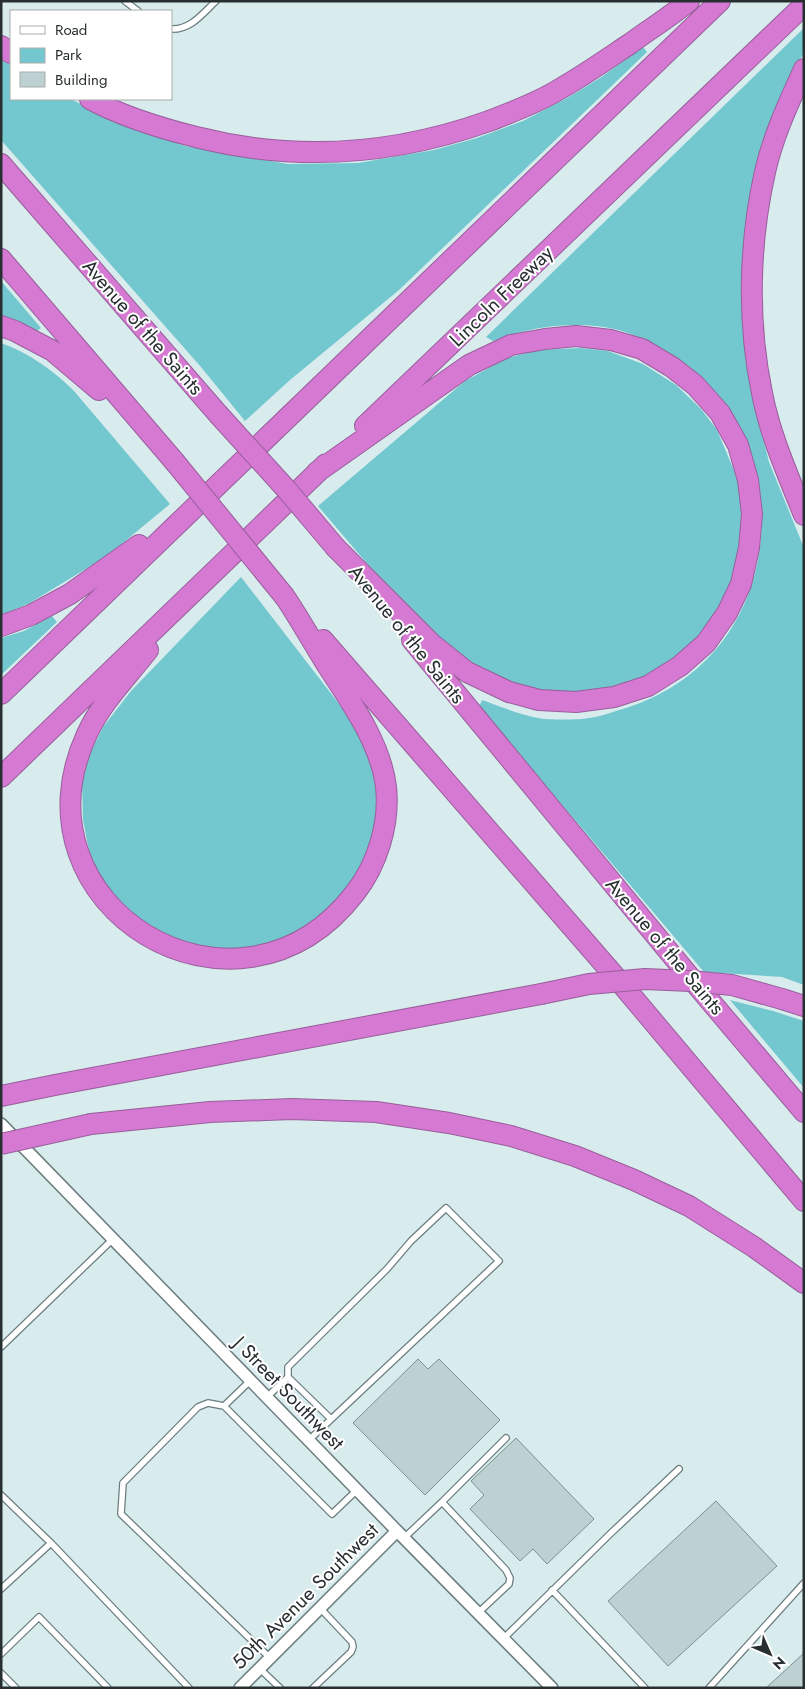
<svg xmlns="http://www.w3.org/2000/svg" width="805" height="1689" viewBox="0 0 805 1689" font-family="Jost,sans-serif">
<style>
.green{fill:#73c8d0}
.building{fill:#bdd0d2;stroke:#7e9092}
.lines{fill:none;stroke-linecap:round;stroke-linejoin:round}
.service-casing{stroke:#6c7d7f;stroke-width:8}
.minor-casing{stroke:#6c7d7f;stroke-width:14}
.motorway-casing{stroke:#985f9a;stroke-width:22}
.service{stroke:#fff;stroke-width:5.5}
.minor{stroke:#fff;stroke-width:11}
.motorway{stroke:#d579d3;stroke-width:20}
.motorway-bridge-casing{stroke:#985f9a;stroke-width:22;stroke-linecap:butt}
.motorway-bridge{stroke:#d579d3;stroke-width:20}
.labels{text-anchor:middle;stroke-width:4;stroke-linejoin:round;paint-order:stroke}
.street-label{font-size:20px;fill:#282f30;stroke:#fff}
</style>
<rect width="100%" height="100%" fill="#d8ebed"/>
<path class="green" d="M804 28V52L779 100 756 169 743 320 750 385 769 462 804 548V985L782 977 704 972 479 707 482 700C499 706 521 715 538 718 547 720 580 720 589 718 598 717 607 714 616 711 715 684 769 600 761 498 758 466 743 447 727 421 718 406 710 391 700 377 689 364 673 355 659 347 646 341 633 334 619 330 578 320 532 326 493 341L486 337Z
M643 47 647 52 399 290 290 380 245 421 201 367 1 140V60L11 65V99H70L127 125 185 146 288 164 358 163 434 150 477 138 523 121 569 97 600 78Z
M1 281 41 328 37 331 19 322 1 317Z
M1 343C29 353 53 370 74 391L170 504 118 547 94 564 28 604 1 615Z
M580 348 608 351 643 364 676 385 701 409 717 430 738 480 743 507V538L734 576 708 627 686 651 653 673 618 691 543 694 481 673 449 650 387 587 318 506 465 381 507 358 539 350Z
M241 577 353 722 371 761 375 783 377 801 376 817 367 856 356 879 315 924 259 949 191 948 145 925 104 885 89 851 83 820 82 784 89 756 103 727 131 691Z
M52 616 57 622 1 675V638L24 631Z
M730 1000 773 1011 804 1021V1088Z"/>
<path class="building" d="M418 1359 428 1369 439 1359 500 1420 425 1495 353 1423Z
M516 1438 594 1519 547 1564 533 1549 520 1561 470 1509 484 1495 471 1481Z
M716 1501 777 1566 668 1666 608 1601Z
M804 1653V1688H766Z"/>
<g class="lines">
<g class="service-casing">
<path id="service" d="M125 1 138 11
M171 29C191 30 203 13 216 1
M1 1347 113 1239
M288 1377 331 1419
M251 1380 224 1406 332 1514 357 1490
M267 1397 288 1377V1367L387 1269 411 1241 446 1208 499 1261 309 1440
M224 1406 208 1403 198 1407 123 1483 121 1514 270 1658
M1 1495 51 1543 189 1688
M442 1502 506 1438
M404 1538 442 1502 506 1570 510 1578 509 1584 478 1613
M1 1589 51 1543
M552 1590 645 1688
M503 1639 610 1534 679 1469
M1 1654 39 1617 108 1688
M259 1668 280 1688
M1 1673 16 1688
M313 1688 351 1652 353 1647 352 1642 320 1608
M709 1688 804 1583"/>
</g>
<g class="minor-casing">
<path id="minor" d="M1 1124 397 1531 552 1688
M240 1688 397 1531"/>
</g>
<g class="motorway-casing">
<path id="motorway" d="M1 46 11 53
M804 69C789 102 773 136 765 172 749 243 747 321 762 393 770 435 788 475 804 515
M90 99C123 117 160 128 196 137 295 162 394 155 489 121 512 112 537 103 558 90 583 76 607 59 631 43 650 29 671 16 689 1
M1 164 218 414
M1 259 174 461
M1 326 15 331 53 351 99 390
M365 426 804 5
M317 472 469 365 511 345 545 339 576 336 611 340 642 349 672 367 695 385 720 413 738 445 748 480 752 514 749 548 741 584 727 613 706 643 680 666 648 686 614 697 576 702 539 700 509 692 467 672 432 644 336 548
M1 626 31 615 70 594 139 545
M323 640 619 981 804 1201
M412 640 694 982 804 1112
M148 650C127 677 101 703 87 734 7 906 237 1046 355 893 377 865 390 824 386 787 381 743 349 699 325 662 312 641 299 618 285 597
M1 694C240 462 481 233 720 1
M1 777 326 464
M782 999 804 1006
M1 1096 55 1085 541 994
M91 1124 210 1112 292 1109 376 1112 449 1123 511 1136 575 1156 634 1180 689 1206 754 1247 804 1283"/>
</g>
<use href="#service" class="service"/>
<use href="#minor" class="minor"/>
<use href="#motorway" class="motorway"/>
<g class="motorway-bridge-casing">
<path id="motorway-bridge" d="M218 414 287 490 336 548
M174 461 285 597
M541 994 589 984 645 979 690 981 732 985 782 999
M1 1144 91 1124"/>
</g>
<use href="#motorway-bridge" class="motorway-bridge"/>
</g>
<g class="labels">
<g class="street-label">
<text transform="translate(501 296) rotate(-44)" y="7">Lincoln Freeway</text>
<text transform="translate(143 327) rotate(49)" y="7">Avenue of the Saints</text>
<text transform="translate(407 634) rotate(51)" y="7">Avenue of the Saints</text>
<text transform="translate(665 946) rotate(50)" y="7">Avenue of the Saints</text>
<text transform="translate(289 1393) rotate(46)" y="7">J Street Southwest</text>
<text transform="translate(305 1596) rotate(-45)" y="7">50th Avenue Southwest</text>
</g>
</g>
<rect width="805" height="1689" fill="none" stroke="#282f30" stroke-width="5"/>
<rect x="10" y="10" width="162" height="90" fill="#ffffff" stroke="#a9acac"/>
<rect x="20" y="26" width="25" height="8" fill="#ffffff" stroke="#a9acac"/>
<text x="55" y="35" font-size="15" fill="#282f30">Road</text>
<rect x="20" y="48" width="25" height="15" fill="#73c8d0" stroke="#a9acac"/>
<text x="55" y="60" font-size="15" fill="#282f30">Park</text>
<rect x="20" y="72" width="25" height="15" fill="#bdd0d2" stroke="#a9acac"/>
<text x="55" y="85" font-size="15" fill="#282f30">Building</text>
<g transform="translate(770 1654) rotate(135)" stroke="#ffffff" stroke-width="4" paint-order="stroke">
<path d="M0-4L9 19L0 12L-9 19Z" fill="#282f30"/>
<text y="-8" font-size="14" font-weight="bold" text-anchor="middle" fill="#282f30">N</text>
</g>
</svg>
